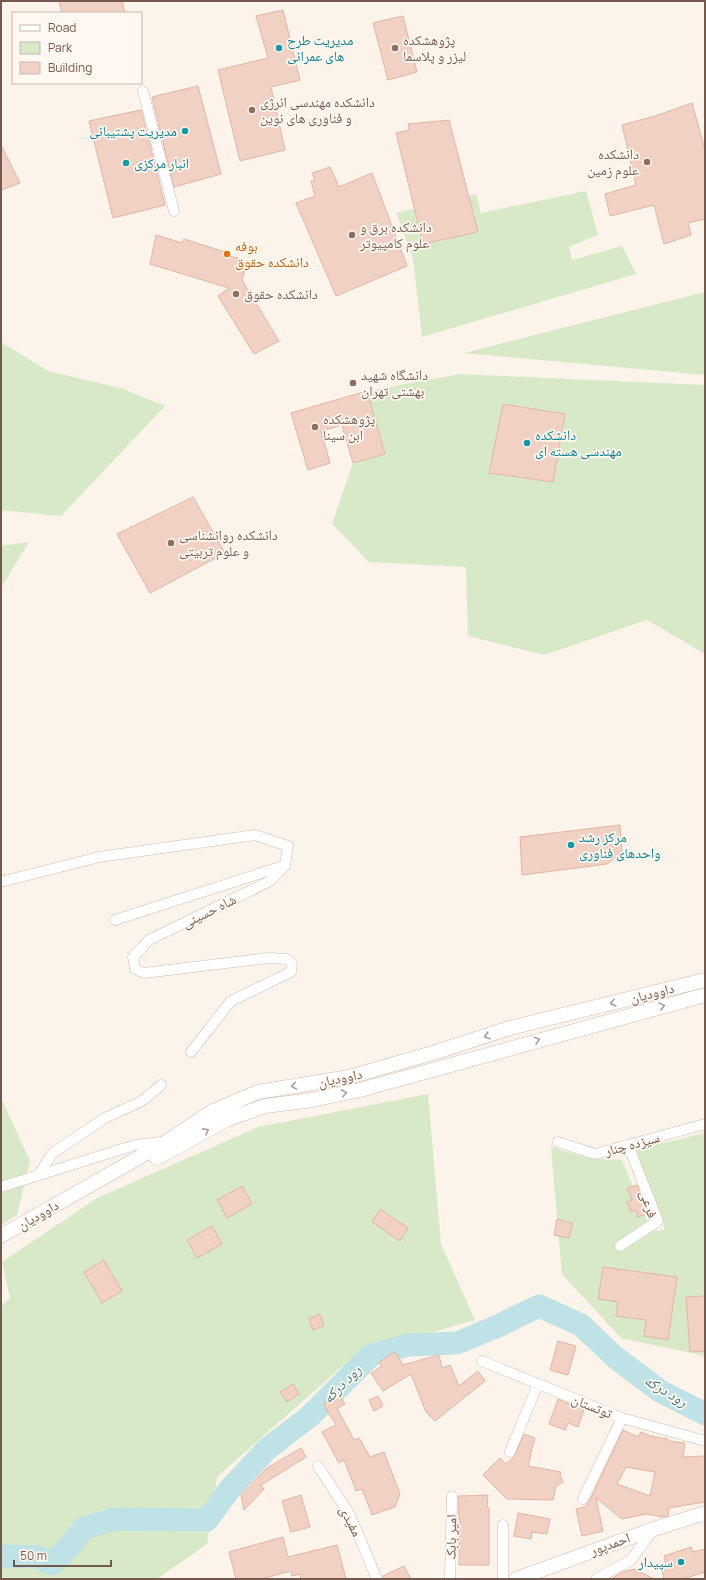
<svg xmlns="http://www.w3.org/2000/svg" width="706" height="1580" viewBox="0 0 706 1580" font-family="Manrope,'Noto Naskh Arabic',sans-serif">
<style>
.green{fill:#d8e9c8}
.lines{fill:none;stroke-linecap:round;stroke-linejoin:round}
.river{stroke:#bee2e5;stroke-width:23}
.building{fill:#f0d1c3;stroke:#e2b6a4;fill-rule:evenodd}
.street-casing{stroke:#d0bdb2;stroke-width:11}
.secondary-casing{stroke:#d3bcb0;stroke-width:15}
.street{stroke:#fff;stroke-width:10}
.secondary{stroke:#fff;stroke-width:14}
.oneway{stroke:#ad9b95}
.culture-dot{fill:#0f9aa8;stroke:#fef8f0;stroke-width:1.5}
.education-dot{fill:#8d6e63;stroke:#fef8f0;stroke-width:1.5}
.food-dot{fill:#e8710a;stroke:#fef8f0;stroke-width:1.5}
.labels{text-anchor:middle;stroke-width:3.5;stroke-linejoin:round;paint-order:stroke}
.culture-label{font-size:14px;fill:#0d838f;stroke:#fef8f0;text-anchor:start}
.education-label{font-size:14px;fill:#785e54;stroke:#fef8f0;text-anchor:start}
.food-label{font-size:14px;fill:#c56008;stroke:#fef8f0;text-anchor:start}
.street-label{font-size:14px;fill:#76594e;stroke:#fef8f0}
.water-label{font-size:15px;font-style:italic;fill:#457b80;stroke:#fef8f0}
</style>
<rect width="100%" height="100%" fill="#fcf3ea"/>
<path class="green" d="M586 191 598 235 569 247 572 260 622 246 636 274 422 337 413 258 396 213 476 194 481 213Z
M705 292V375L464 353Z
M1 342 48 371 124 389 165 406 61 516 1 510Z
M460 374 705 385V654L647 620 544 655 468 636 466 567 369 562 332 524 353 463 385 453 367 391Z
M29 542 1 588V546Z
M428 1094 441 1244 475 1320 355 1355 217 1477 207 1544 157 1579H1V1306L10 1298 2 1262 97 1198 258 1127Z
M1 1098 30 1161 17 1215 1 1225Z
M705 1133V1356L621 1338 562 1274 551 1147 588 1158 622 1160 647 1220 656 1231 664 1230V1223L635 1150Z"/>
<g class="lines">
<path class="river" d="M1 1556 38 1557 52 1564 70 1546 83 1528 115 1519 207 1520 229 1490 266 1450 310 1416 371 1355 409 1345 457 1343 498 1326 539 1306 581 1325 616 1358 660 1391 705 1414"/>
</g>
<path class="building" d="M59 1H122L125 13H62Z
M283 10 300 80 271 87 285 150 240 161 218 70 268 58 256 16Z
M403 16 417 72 388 80 373 23Z
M198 86 221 174 174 187 152 97Z
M692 103 705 150V219L688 223 691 235 664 244 654 205 610 216 605 194 636 185 622 125 652 117Z
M141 110 165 205 113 218 89 121Z
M449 120 478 232 423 244 396 133 409 130 408 124Z
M1 145 20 183 1 190Z
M330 167 339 187 372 173 407 266 336 296 296 203 315 196 311 181 315 180 312 173Z
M156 235 182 243 184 239 225 252 224 255 238 258 237 261 247 263 242 280 279 341 254 354 218 296 229 288 150 264Z
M367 391 385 454 353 463 342 425 321 431 330 463 308 470 291 413Z
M503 404 565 414 553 482 489 473Z
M193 497 225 553 150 593 117 534Z
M620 825 622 852 607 864 522 875 520 837Z
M637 1185 648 1213 638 1217 636 1210 631 1212 627 1202 632 1200 627 1188Z
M242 1186 252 1204 227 1218 217 1200Z
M380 1209 408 1228 400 1241 372 1222Z
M557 1219 573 1223 569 1238 554 1235Z
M212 1226 222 1244 197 1258 187 1240Z
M104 1260 122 1291 102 1303 84 1272Z
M603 1267 677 1277 668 1340 644 1336 646 1320 616 1316 618 1302 598 1299Z
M705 1296V1351L690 1352 686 1297Z
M320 1314 324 1326 313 1330 309 1318Z
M558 1341 576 1346 568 1375 550 1370Z
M395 1352 403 1365 439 1355 442 1368 450 1365 459 1386 478 1371 485 1381 435 1421 426 1412 411 1374 383 1391 371 1373 382 1366 379 1362Z
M293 1384 299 1394 287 1402 280 1392Z
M339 1394 345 1404 337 1408 354 1440 359 1438 370 1457 384 1452 400 1494 395 1507 372 1515 362 1489 356 1491 344 1460 339 1463 322 1432 336 1425 323 1404Z
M378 1396 383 1406 374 1411 369 1400Z
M558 1399 584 1410 578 1427 568 1423 565 1430 549 1424Z
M623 1430 638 1437 641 1432 650 1436 668 1439V1441L685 1443 683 1457 705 1456V1502L669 1508 668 1516 663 1517 646 1514 622 1519 596 1498 603 1531 582 1536 576 1509 585 1507 589 1502ZM626 1467 655 1472 650 1496 617 1484Z
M524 1434 535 1438 530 1455H531L528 1466 561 1472 560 1475 563 1482 556 1486 553 1500 507 1499 483 1475 500 1458 506 1464 514 1457Z
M301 1448 306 1457 261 1485 264 1489 244 1510 241 1495 267 1468Z
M301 1495 310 1527 291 1532 282 1501Z
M488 1495 487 1507 489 1508V1565H459L460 1519H459L458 1496Z
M518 1513 550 1519 547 1534 532 1532 531 1539 514 1536Z
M283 1537 288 1557 337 1545 346 1579H301L300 1574 292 1576 291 1571 261 1579H236L229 1552Z
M691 1547 693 1552 705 1549V1572L683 1579H664L662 1570 666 1568 664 1556Z
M404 1566 411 1579H383V1576Z
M635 1569 654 1579H611L622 1572Z"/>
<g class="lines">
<g class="street-casing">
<path id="street" d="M143 91 174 211
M1 882 99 857 255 835 288 846 285 865 270 881 149 940 133 957 135 969 144 973 269 958 287 959 292 964 291 972 231 1001 191 1052
M115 920 283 866
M558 1142 595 1154 705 1124
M38 1175 53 1153 105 1118 142 1101 161 1085
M1 1187 135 1145 162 1142
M620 1246 658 1221 628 1145
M482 1361 622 1418 705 1441
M510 1452 538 1384
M318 1466 350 1515 377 1579
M583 1499 622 1418
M503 1525V1579
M450 1579 452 1496
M596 1579 631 1560 654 1529"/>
</g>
<g class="secondary-casing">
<path id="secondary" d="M157 1158 226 1120 265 1106 312 1100 360 1090 705 995
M1 1236 166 1142 211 1112 258 1092 349 1077 436 1052 510 1028 705 980
M516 1579 654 1529 705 1513"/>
</g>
<use href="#street" class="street"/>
<use href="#secondary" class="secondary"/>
</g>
<defs><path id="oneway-chevron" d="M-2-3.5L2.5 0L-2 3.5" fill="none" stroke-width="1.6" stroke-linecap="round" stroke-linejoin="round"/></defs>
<g class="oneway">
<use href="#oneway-chevron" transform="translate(613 1003) rotate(166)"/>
<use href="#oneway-chevron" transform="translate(662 1006) rotate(-15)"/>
<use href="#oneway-chevron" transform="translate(487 1036) rotate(162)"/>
<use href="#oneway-chevron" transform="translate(537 1040) rotate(-15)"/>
<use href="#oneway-chevron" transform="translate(294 1086) rotate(171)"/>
<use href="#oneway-chevron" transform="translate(344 1093) rotate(-12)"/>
<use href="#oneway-chevron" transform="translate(206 1131) rotate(-29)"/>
</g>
<g class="culture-dot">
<circle cx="279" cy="48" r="4"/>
<circle cx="185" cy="131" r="4"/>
<circle cx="126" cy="163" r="4"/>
<circle cx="527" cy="443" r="4"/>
<circle cx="571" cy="845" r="4"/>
<circle cx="681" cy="1562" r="4"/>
</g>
<g class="education-dot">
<circle cx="395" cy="48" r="4"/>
<circle cx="252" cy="110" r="4"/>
<circle cx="647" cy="162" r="4"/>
<circle cx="352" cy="235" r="4"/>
<circle cx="236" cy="294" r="4"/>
<circle cx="353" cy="383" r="4"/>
<circle cx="315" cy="427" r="4"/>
<circle cx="171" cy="543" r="4"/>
</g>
<circle class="food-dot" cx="227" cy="254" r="4"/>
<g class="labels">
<g class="culture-label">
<text x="287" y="45">مدیریت طرح<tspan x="287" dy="16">های عمرانی</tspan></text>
<text x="177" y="136" text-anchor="end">مدیریت پشتیبانی</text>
<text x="134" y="168">انبار مرکزی</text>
<text x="535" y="440">دانشکده<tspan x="535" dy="16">مهندسی هسته ای</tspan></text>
<text x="579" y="842">مرکز رشد<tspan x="579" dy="16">واحدهای فناوری</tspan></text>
<text x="673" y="1567" text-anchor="end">سپیدار</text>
</g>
<g class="education-label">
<text x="403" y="45">پژوهشکده<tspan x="403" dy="16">لیزر و پلاسما</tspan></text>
<text x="260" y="107">دانشکده مهندسی انرژی<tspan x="260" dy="16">و فناوری های نوین</tspan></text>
<text x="639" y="159" text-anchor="end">دانشکده<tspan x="639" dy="16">علوم زمین</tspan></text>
<text x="360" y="232">دانشکده برق و<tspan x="360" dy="16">علوم کامپیوتر</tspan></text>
<text x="244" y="299">دانشکده حقوق</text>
<text x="361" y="380">دانشگاه شهید<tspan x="361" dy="16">بهشتی تهران</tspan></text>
<text x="323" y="424">پژوهشکده<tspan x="323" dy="16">ابن سینا</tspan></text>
<text x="179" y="540">دانشکده روانشناسی<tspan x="179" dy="16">و علوم تربیتی</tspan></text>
</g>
<g class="food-label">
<text x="235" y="251">بوفه<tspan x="235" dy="16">دانشکده حقوق</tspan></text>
</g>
<g class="street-label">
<text transform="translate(209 911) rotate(-26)" y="5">شاه حسینی</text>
<text transform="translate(652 993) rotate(-14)" y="5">داوودیان</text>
<text transform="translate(340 1078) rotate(-12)" y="5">داوودیان</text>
<text transform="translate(632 1144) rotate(-15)" y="5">سیزده چنار</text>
<text transform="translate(649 1204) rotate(73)" y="5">فرعی</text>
<text transform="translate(38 1215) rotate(-30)" y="5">داوودیان</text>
<text transform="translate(592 1406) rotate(22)" y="5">توتستان</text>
<text transform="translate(351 1521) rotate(63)" y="5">مفیدی</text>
<text transform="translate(451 1537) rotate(-89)" y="5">امیر بابک</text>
<text transform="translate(610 1544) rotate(-20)" y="5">احمدپور</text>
</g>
<g class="water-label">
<text transform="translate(342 1384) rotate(-45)" y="5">رود درکه</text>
<text transform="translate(666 1391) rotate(31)" y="5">رود درکه</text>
</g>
</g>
<rect width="706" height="1580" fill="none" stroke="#76594e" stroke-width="4"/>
<rect x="12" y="12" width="130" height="72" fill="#fef8f0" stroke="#c8b8af"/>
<rect x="20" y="25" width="20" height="6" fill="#ffffff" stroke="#c8b8af"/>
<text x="48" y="32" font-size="12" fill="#76594e">Road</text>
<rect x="20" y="42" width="20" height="12" fill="#d8e9c8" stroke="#c8b8af"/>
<text x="48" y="52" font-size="12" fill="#76594e">Park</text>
<rect x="20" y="62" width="20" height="12" fill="#f0d1c3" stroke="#c8b8af"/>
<text x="48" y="72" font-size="12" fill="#76594e">Building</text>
<path d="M14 1560v6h97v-6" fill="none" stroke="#76594e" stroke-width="2"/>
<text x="20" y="1560" font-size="12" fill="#76594e" stroke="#fef8f0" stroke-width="3" paint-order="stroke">50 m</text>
</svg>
